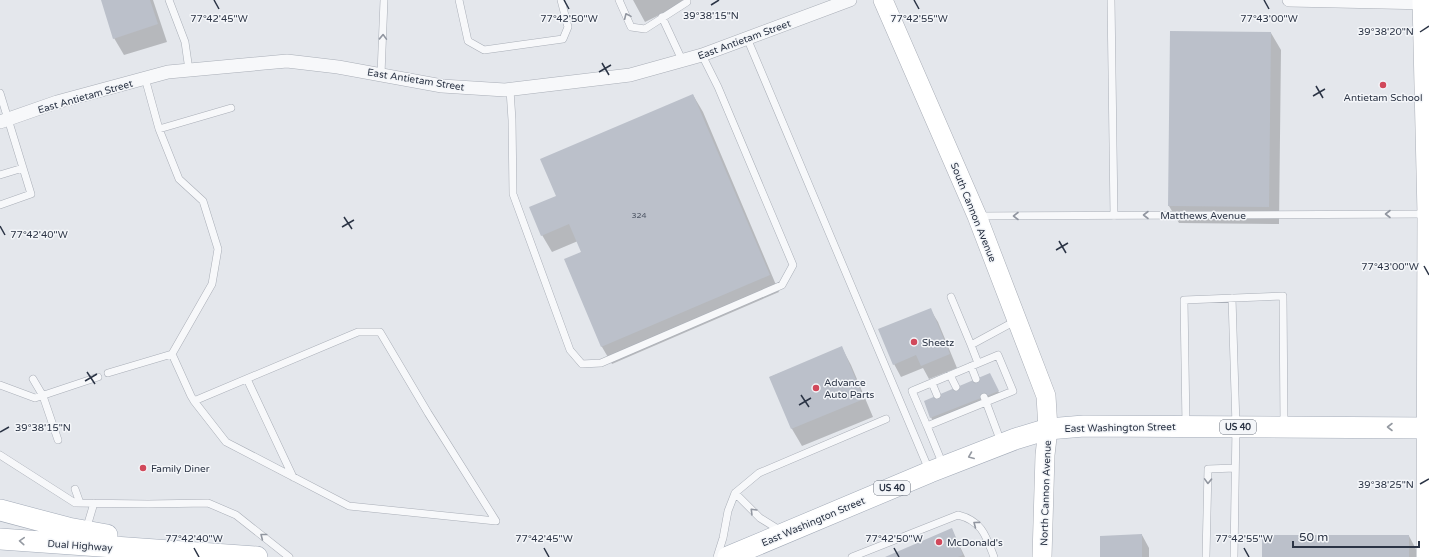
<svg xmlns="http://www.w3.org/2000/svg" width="1429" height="557" viewBox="0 0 1429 557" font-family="'Varela Round',sans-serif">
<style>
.shadow{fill:#0003}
.building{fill:#bbc0ca}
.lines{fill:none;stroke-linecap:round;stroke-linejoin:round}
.lane-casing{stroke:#a9aeb7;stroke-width:8}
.street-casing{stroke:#a9aeb7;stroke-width:14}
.secondary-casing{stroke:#a9aeb7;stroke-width:20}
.primary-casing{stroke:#a3abb8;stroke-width:22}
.lane{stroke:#f7f8fa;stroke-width:7}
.street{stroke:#f7f8fa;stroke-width:13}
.secondary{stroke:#fff;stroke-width:19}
.primary{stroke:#fff;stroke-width:21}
.oneway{stroke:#9196a0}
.oneway2{stroke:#959aa2}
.ticks{fill:none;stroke:#2b3445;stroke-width:1.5}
.poi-dot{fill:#d1495b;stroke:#f4f6f9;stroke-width:1.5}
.labels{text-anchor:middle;stroke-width:3;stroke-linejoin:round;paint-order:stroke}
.number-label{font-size:8px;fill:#4f5766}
.shield{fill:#f4f6f9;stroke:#676e7b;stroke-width:1}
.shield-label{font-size:9px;font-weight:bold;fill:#2b3445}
.street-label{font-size:10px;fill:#2b3445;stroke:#f4f6f9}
.poi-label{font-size:10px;fill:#2b3445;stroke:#f4f6f9;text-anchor:start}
.ticks-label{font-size:10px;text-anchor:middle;fill:#2b3445;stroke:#f4f6f9;stroke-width:3;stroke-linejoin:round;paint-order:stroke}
</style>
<rect width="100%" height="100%" fill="#e4e7ec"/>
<path class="shadow" d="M102 0H153L167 42 124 55 114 38Z
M633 0H687L688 1 645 22Z
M1271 33 1281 50 1279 224 1179 223 1169 206Z
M693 95 703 112 779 292 612 364 602 347 565 260 582 252 578 241 552 252 542 235 557 196Z
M930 309 938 322 957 368 929 379 923 368 901 377 894 364Z
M842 348 851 365 873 417 802 446 792 429 770 377Z
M992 378 1000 395 933 422 925 402Z
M952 530 965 557H887Z
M1142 535 1149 548V557H1101Z
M1409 536 1418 553V557H1263Z"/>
<path class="building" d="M101 0H150L158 24 113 39Z
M1170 31 1271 32 1269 207 1168 206Z
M693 94 770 275 601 347 564 259 581 252 569 224 541 236 529 207 556 196 540 159Z
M931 308 950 354 921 366 916 355 893 365 878 329Z
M842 346 864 399 791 429 769 377Z
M990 373 999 391 930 418 924 401Z
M952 528 963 555 958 557H885Z
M1142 534V557H1100V536Z
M1262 535H1409V557H1262Z"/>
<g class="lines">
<g class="lane-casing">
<path id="lane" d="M169 0 185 42 189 70
M459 0 468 41 484 50 563 39 568 27 561 0
M619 0 631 27 645 29 687 2V0
M1111 0 1114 216
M662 17 682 60
M747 38 929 470
M381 74 384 0
M145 78 159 129 179 179 203 201 218 249 212 284 172 354 191 396 194 401 226 442 349 506 496 521 428 413 380 332H358L194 401
M510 90 512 120 513 194 570 350 582 364 601 363 782 285 793 265 718 87 702 55
M0 93 31 194 0 205
M159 129 231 108
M0 175 23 168
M979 216 1427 214
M951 297 971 345
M1232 298 1236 426 1234 557
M978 363 971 345 1017 320
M971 366 976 379
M108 373 172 354
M950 375 956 387
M33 379 43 396 58 440
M247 379 293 477
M932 383 937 395
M0 385 35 398 98 377
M984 397 986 402 927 426 912 391 998 355 1013 391 986 402 1001 442
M927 426 943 465
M1186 426 1184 300 1283 296 1284 425
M0 455 75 503 148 504 208 503 236 515 289 557
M75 489 80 503
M735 493 759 473 886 419
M86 530 94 503
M717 557 723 538 728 511 735 493 760 518 781 531
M852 557 958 515C982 521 986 536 994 557
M1206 557 1208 469 1235 468"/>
</g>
<g class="street-casing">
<path id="street" d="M1289 0 1429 3
M0 122 57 102 168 72 287 61 338 67 442 86 505 90 630 75 702 55 850 0"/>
</g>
<g class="secondary-casing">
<path id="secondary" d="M883 0 977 216 1046 396 1048 429 1045 455 1042 557
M1422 0 1427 214 1426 557"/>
</g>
<g class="primary-casing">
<path id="primary" d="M0 510 68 528 107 535
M0 539 257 557
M728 557 930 472 1015 439 1048 429 1084 426 1429 428"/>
</g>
<use href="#lane" class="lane"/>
<use href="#street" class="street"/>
<use href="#secondary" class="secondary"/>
<use href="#primary" class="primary"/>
</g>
<defs><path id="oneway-chevron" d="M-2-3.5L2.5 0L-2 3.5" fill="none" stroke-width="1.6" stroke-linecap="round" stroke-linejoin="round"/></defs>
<g class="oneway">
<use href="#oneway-chevron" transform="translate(627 16) rotate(-114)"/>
<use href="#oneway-chevron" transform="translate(383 37) rotate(-88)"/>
<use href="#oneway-chevron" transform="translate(1388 214) rotate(180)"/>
<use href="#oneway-chevron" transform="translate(1146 215) rotate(180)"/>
<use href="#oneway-chevron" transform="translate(1016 216) rotate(180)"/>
<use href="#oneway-chevron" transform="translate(1208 481) rotate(92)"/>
<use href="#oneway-chevron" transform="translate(753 511) rotate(-135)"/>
<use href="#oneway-chevron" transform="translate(976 524) rotate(-143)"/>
<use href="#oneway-chevron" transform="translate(263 536) rotate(-142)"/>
</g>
<g class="oneway2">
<use href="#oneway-chevron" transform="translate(1390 427) rotate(-180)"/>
<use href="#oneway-chevron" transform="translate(971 456) rotate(158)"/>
<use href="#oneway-chevron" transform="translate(22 541) rotate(-176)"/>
</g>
<path class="ticks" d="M214 0 219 9M564 0 569 9M914 0 919 9M1264 0 1269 9M711 5 719 0M1420 32 1429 26M602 63 609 75M599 72 611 65M1316 86 1323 98M1313 96 1325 89M344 217 352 229M0 226 5 235M342 227 354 220M1059 241 1066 253M1056 250 1068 243M1424 266 1429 275M87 372 95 384M85 381 97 374M801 395 809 407M799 405 811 398M0 432 9 427M1420 484 1429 479M194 548 199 557M544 548 549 557M894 548 899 557M1244 548 1249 557"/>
<g class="poi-dot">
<circle cx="1383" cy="85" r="4"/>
<circle cx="914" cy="342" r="4"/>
<circle cx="816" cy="388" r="4"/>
<circle cx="143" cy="468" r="4"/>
<circle cx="939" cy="542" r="4"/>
</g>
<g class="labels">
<g class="number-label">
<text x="639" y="218">324</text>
</g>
<g class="shield">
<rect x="1220" y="420" width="36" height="14" rx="3"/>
<rect x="874" y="481" width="36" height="14" rx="3"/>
</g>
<g class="shield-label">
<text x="1238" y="430">US 40</text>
<text x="892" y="491">US 40</text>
</g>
<g class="street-label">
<text transform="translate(744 39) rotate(-20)" y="4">East Antietam Street</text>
<text transform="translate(416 79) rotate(9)" y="4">East Antietam Street</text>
<text transform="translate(85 96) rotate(-16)" y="4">East Antietam Street</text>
<text transform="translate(974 212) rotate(68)" y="4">South Cannon Avenue</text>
<text x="1203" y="219">Matthews Avenue</text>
<text transform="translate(1120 427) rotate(-1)" y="4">East Washington Street</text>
<text transform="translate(1045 493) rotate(-88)" y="4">North Cannon Avenue</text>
<text transform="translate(813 521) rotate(-23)" y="4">East Washington Street</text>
<text transform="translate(80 545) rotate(4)" y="4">Dual Highway</text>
</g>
<g class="poi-label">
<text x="1383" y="101" text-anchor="middle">Antietam School</text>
<text x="922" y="346">Sheetz</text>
<text x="824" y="386">Advance<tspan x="824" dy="12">Auto Parts</tspan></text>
<text x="151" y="472">Family Diner</text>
<text x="947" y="546">McDonald's</text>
</g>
</g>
<g class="ticks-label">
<text x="711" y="19">39°38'15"N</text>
<text x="219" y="22">77°42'45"W</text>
<text x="569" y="22">77°42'50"W</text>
<text x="919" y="22">77°42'55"W</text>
<text x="1269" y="22">77°43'00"W</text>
<text x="1386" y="35">39°38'20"N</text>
<text x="39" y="238">77°42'40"W</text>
<text x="1390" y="270">77°43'00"W</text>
<text x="43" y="431">39°38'15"N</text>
<text x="1386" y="488">39°38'25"N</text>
<text x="194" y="542">77°42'40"W</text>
<text x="544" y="542">77°42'45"W</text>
<text x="894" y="542">77°42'50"W</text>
<text x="1244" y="542">77°42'55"W</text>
</g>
<path d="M1293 541v6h126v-6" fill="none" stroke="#2b3445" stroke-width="2"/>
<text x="1299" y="541" font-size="12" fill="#2b3445" stroke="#f4f6f9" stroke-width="3" paint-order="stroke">50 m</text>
</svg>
